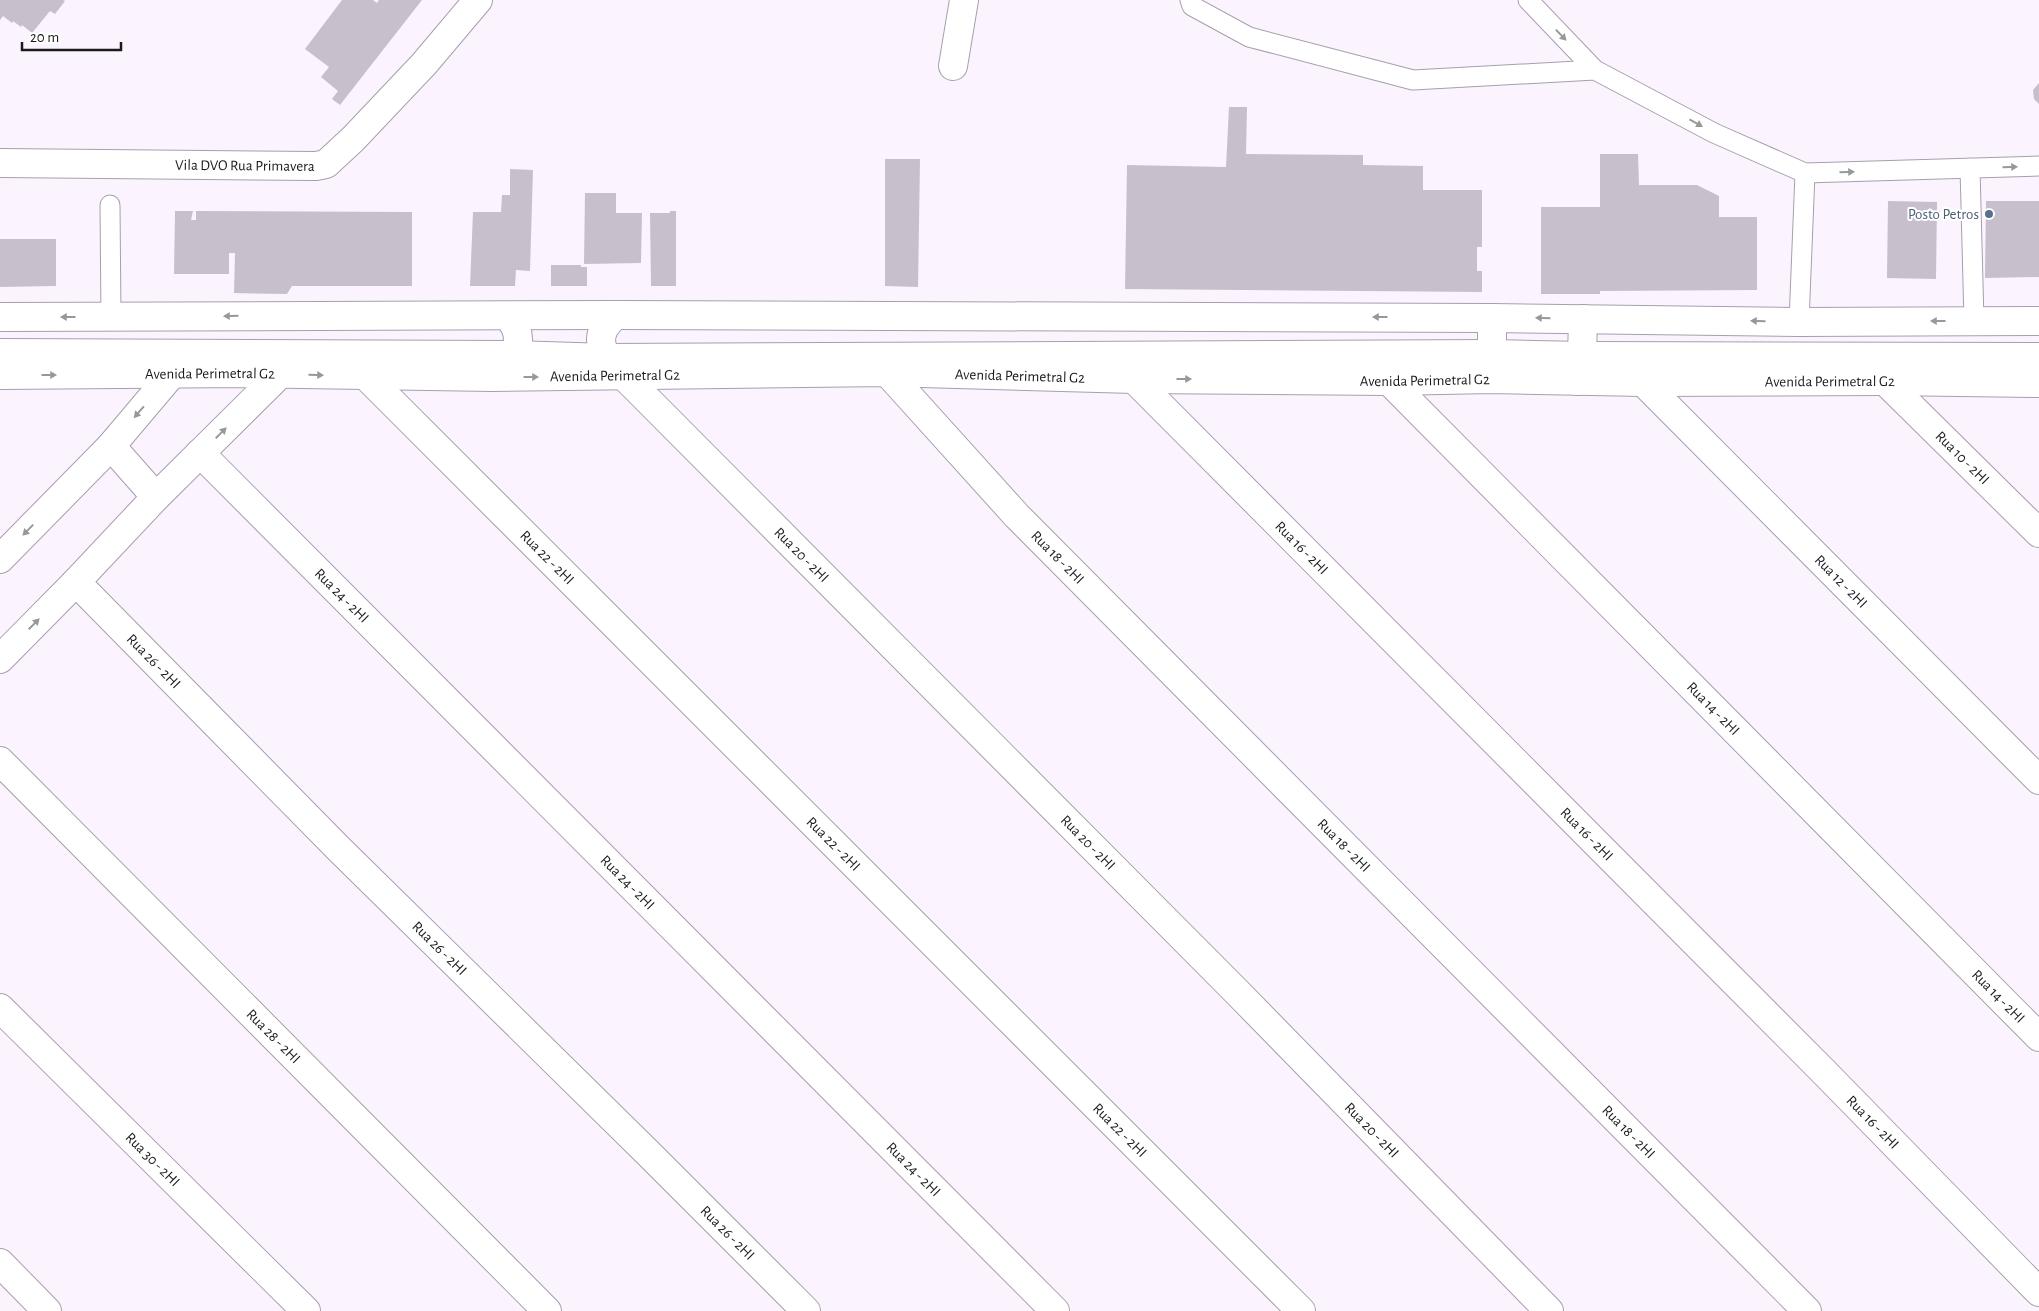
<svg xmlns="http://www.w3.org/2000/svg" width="2039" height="1311" viewBox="0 0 2039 1311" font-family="'Alegreya Sans',sans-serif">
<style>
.building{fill:#c7bfcb}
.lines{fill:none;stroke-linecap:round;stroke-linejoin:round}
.service-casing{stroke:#a79fab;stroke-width:21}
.pedestrian-casing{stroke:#a79fab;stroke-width:30}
.minor-casing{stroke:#a79fab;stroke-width:30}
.tertiary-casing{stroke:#a79fab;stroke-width:30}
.service{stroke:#fff;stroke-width:19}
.pedestrian{stroke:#fff;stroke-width:28}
.minor{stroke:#fff;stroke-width:28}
.tertiary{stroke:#fff;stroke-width:28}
.oneway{fill:#999899}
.service-dot{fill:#5c6f8a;stroke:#fff;stroke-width:2}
.labels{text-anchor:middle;stroke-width:4;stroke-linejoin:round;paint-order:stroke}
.street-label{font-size:15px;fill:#1c191d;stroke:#fff}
.service-label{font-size:15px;fill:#4e5e75;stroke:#fff;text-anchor:end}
</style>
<rect width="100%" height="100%" fill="#fbf4fe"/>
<path class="building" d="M0 0H63L65 1 55 14 50 11 32 33 22 25 21 27 13 21 12 23 3 16 0 20Z
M342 0H373L377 3 379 0H422L340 105 332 99 338 91 321 77 329 67 305 49Z
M2039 83V104L2034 99 2033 90Z
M1229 107H1247L1246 154 1363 155V165L1423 166V190H1482V247H1477V271H1482V292L1125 289 1127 165 1226 167Z
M1600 154H1638L1639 185H1697L1719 196V217H1757V290L1600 291V294H1541V207H1600Z
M885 159H920L918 287 885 286Z
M510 169 533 170 530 271 516 270 515 286H470L473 212H501L502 195H510Z
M585 193H616V213H642L641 263 584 264Z
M1888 201 1937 202 1936 279 1887 278Z
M1986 201H2039V277L1985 278Z
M175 211H193L191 220H196V211L412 212V286H292L287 294 234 293 235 253H229V274H174Z
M670 211H676V286H651L650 213H670Z
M0 239H56V286L0 287Z
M551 265H581V267H587V286H551Z"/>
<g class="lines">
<g class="service-casing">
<path id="service" d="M1190 0 1192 6 1249 37 1413 80 1595 70
M1528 0 1595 70 1714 133 1805 173 2039 166
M1970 168 1974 321
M110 205 111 318
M1799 322 1805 173"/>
</g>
<g class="pedestrian-casing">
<path id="pedestrian" d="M0 353 514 355 607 358 1493 354 1582 356 2039 357"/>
</g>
<g class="minor-casing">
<g id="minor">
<path d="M953 66 964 0"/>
<path id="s1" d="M0 163 316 166 326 164 353 139 424 64 478 0"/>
<path id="s2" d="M887 372 1017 516 1807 1311"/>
<path id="s3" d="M624 376 1237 992 1549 1311"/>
<path id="s4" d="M367 377 1301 1311"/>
<path id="s5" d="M1134 379 1825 1073 2039 1292"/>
<path id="s6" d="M1389 381 2039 1037"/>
<path id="s7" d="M1885 381 2039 533"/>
<path id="s8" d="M1643 382 2039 780"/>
<path d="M111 446 156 497"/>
<path id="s9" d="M200 453 1055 1311"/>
<path d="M0 559 111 446 171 375"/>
<path id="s10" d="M76 582 339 849 647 1152 806 1311"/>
<path d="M0 659 76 582 156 497 280 374"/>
<path id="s11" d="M0 761 547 1311"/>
<path id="s12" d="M0 1008 306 1311"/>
<path d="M0 1263 47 1311"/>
</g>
</g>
<g class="tertiary-casing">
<g id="tertiary">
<path d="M616 315C588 338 604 356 624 376"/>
<path d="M0 317 616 315 1492 318 1799 322 2039 321"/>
<path d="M1492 318V379"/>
<path id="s13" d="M0 375 241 373 492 377 887 372 1134 379 1389 381 1492 379 1643 382 1885 381 2039 383"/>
<path d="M492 377C512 357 530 343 508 316"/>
<path d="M1578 381 1582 356 1583 319"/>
</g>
</g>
<use href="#service" class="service"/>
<use href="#pedestrian" class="pedestrian"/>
<use href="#minor" class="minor"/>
<use href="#tertiary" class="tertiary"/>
</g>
<defs><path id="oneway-solid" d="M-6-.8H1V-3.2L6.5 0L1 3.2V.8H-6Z" transform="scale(1.25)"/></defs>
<g class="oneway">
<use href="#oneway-solid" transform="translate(1561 35) rotate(46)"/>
<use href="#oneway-solid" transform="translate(1696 123) rotate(29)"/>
<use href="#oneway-solid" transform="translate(2010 167) rotate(-2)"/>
<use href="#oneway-solid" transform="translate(1847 172) rotate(-2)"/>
<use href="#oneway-solid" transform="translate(231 316) rotate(179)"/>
<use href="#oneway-solid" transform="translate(68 317) rotate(-180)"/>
<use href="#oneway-solid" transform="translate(1380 317) rotate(-180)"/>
<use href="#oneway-solid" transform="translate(1543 318) rotate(-179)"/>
<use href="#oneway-solid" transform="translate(1758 321) rotate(-179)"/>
<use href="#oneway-solid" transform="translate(1938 321) rotate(180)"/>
<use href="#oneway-solid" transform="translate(49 375)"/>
<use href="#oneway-solid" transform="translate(316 375) rotate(1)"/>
<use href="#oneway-solid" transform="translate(531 377)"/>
<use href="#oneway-solid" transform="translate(1184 379)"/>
<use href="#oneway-solid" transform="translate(139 412) rotate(131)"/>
<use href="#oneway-solid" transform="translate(221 433) rotate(-45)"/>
<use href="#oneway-solid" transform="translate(28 530) rotate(134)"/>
<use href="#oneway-solid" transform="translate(34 624) rotate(-45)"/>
</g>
<circle class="service-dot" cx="1989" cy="214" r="5"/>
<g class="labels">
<g class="street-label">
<text dy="5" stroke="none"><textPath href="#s1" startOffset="245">Vila DVO Rua Primavera</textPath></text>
<text dy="5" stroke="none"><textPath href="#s13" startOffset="210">Avenida Perimetral G2</textPath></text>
<text dy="5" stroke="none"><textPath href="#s13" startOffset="615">Avenida Perimetral G2</textPath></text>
<text dy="5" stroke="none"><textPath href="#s13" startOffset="1020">Avenida Perimetral G2</textPath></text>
<text dy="5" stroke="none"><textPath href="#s13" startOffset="1425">Avenida Perimetral G2</textPath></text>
<text dy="5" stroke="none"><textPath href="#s13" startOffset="1830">Avenida Perimetral G2</textPath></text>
<text dy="5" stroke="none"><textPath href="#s7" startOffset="109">Rua 10 - 2HI</textPath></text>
<text dy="5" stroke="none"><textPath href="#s5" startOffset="238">Rua 16 - 2HI</textPath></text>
<text dy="5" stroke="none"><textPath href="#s3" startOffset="252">Rua 20 - 2HI</textPath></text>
<text dy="5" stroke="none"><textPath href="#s4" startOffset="255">Rua 22 - 2HI</textPath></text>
<text dy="5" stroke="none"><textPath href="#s2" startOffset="252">Rua 18 - 2HI</textPath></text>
<text dy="5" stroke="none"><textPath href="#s8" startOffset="281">Rua 12 - 2HI</textPath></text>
<text dy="5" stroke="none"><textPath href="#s9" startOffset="201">Rua 24 - 2HI</textPath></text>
<text dy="5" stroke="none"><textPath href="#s10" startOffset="111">Rua 26 - 2HI</textPath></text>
<text dy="5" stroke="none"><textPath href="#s6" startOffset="461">Rua 14 - 2HI</textPath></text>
<text dy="5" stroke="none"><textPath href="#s5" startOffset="642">Rua 16 - 2HI</textPath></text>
<text dy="5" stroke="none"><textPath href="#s3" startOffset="658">Rua 20 - 2HI</textPath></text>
<text dy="5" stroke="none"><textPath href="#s4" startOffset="660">Rua 22 - 2HI</textPath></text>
<text dy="5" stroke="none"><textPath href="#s2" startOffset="658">Rua 18 - 2HI</textPath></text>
<text dy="5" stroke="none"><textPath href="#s9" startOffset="606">Rua 24 - 2HI</textPath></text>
<text dy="5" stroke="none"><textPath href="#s10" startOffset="516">Rua 26 - 2HI</textPath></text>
<text dy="5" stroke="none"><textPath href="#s6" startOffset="866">Rua 14 - 2HI</textPath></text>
<text dy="5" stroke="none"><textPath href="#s11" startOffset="388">Rua 28 - 2HI</textPath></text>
<text dy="5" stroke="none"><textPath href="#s5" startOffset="1048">Rua 16 - 2HI</textPath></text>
<text dy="5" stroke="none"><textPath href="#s4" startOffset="1065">Rua 22 - 2HI</textPath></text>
<text dy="5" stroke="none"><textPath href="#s3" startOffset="1062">Rua 20 - 2HI</textPath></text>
<text dy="5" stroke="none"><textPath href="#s2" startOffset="1062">Rua 18 - 2HI</textPath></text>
<text dy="5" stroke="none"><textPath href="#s12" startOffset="215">Rua 30 - 2HI</textPath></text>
<text dy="5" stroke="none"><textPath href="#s9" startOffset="1011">Rua 24 - 2HI</textPath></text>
<text dy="5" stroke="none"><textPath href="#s10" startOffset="921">Rua 26 - 2HI</textPath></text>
</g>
<g class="service-label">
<text x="1979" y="219">Posto Petros</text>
</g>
</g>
<path d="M22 42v8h99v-8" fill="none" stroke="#1c191d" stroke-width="2.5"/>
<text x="30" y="42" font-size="15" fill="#1c191d" stroke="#ffffff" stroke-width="4" paint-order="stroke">20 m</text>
</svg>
